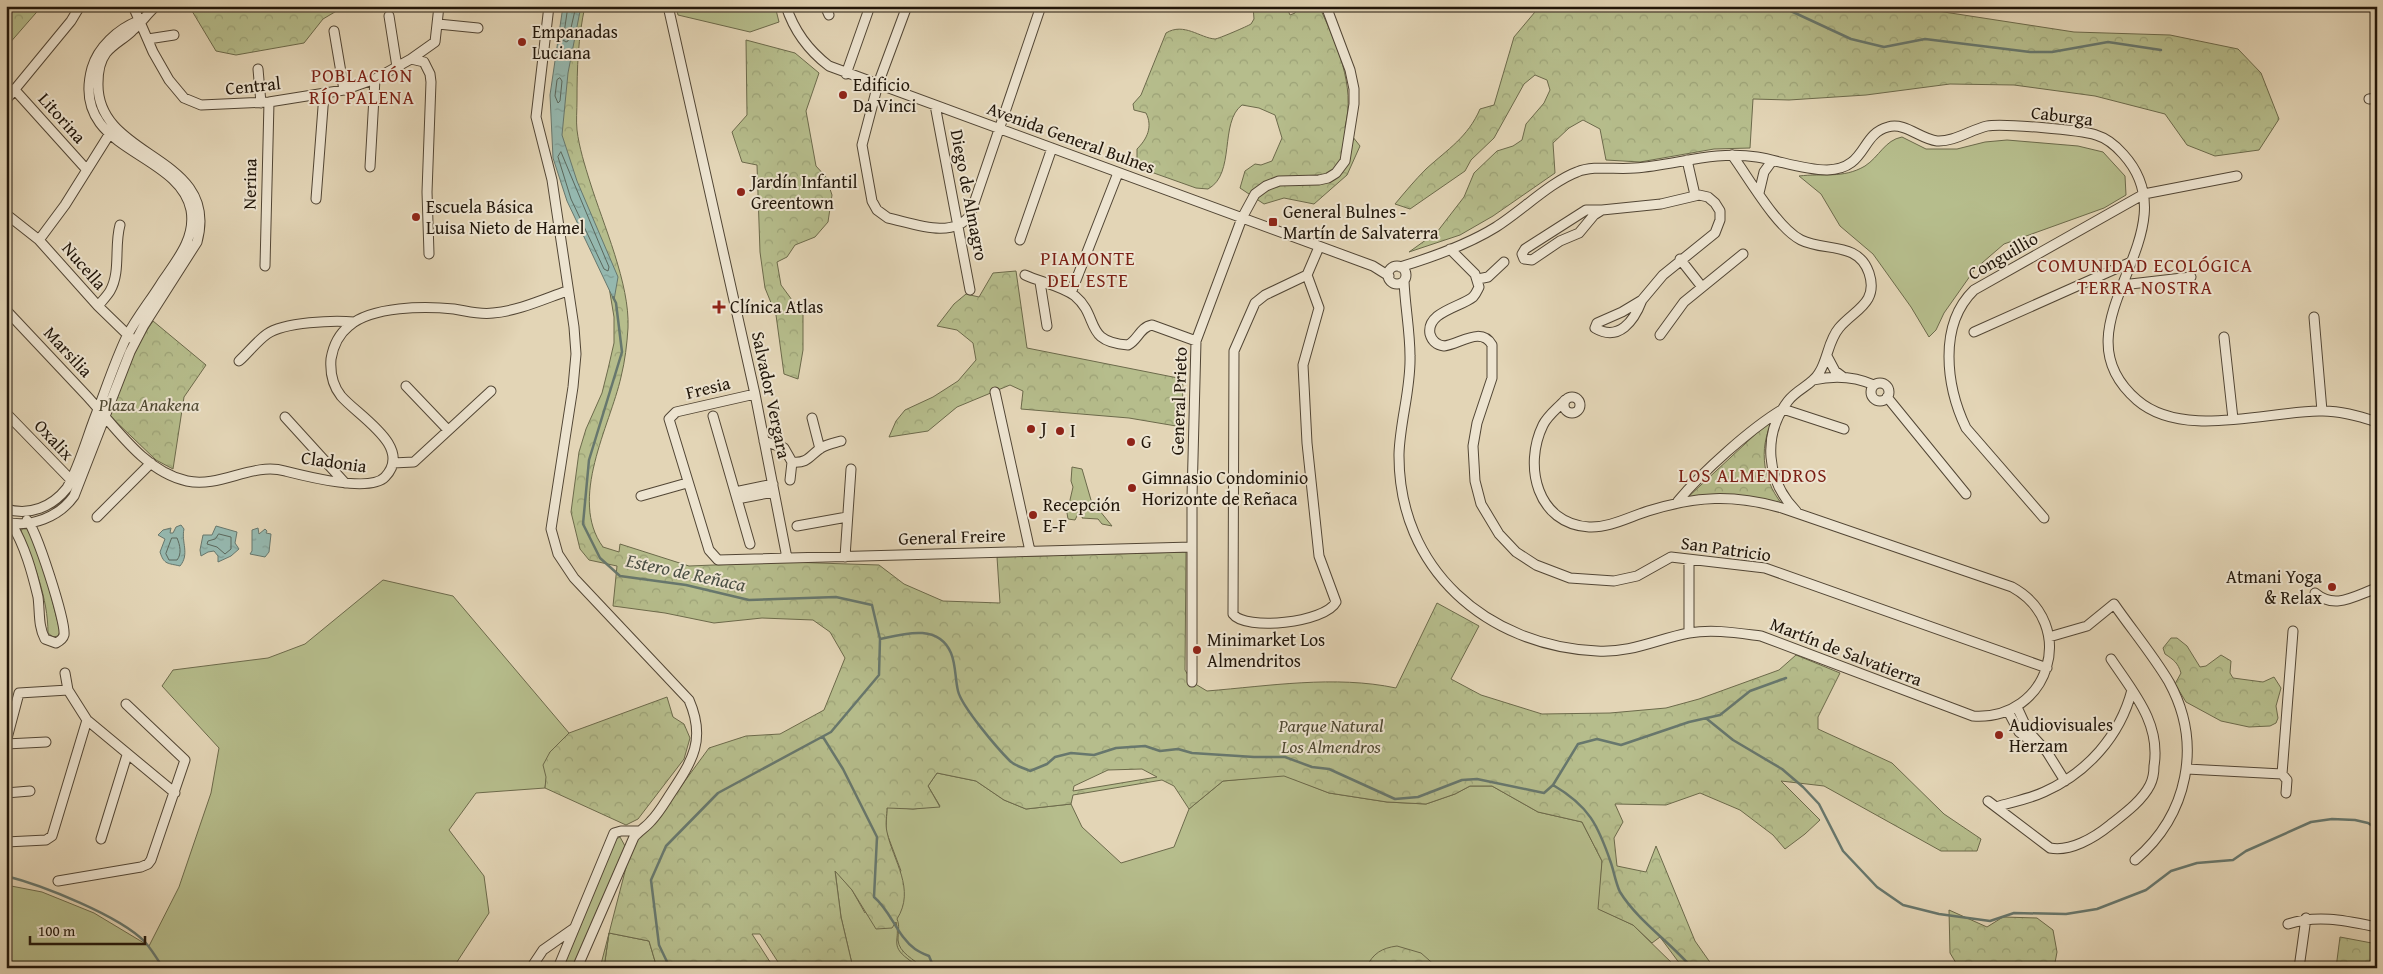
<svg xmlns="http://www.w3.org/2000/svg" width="2383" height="974" viewBox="0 0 2383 974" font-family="'Gentium Book Plus',serif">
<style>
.grass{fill:#b6bd8c;stroke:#6c6a4b}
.forest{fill:url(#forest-crowns);stroke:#6c6a4b;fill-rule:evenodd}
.water{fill:url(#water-ripples);stroke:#67776d}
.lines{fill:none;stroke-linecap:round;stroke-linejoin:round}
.shore{stroke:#5b675c;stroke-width:1}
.stream{stroke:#67776d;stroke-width:2.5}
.minor-casing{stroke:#524635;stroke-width:11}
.minor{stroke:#ede4d0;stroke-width:9}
.poi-dot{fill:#8f2418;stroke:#ede4d0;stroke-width:2}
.labels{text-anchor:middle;stroke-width:4;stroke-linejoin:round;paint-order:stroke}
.poi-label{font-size:18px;fill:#21160a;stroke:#ede4d0;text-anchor:start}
.street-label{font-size:18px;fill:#21160a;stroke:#ede4d0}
.park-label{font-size:18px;font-style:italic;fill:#4e4831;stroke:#ede4d0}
.neighbourhood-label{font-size:19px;letter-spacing:1px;fill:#7a1f14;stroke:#ede4d0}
.water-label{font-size:19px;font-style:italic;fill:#4a4f44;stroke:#ede4d0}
</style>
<defs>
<pattern id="forest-crowns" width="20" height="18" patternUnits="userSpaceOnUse" patternTransform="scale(1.25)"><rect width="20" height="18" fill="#b6bd8c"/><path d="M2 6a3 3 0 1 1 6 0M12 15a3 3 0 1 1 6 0" fill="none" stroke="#9ca277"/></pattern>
<pattern id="water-ripples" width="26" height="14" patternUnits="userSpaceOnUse" patternTransform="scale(1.25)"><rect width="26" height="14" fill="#95b8af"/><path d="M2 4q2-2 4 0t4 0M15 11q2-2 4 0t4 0" fill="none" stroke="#809d95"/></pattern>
</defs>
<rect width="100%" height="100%" fill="#e3d5b6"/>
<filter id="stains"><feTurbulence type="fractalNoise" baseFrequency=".004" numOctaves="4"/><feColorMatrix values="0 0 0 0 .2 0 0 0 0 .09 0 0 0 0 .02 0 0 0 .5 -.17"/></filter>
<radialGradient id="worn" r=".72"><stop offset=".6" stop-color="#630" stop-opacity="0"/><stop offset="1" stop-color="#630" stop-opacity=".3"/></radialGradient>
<path class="grass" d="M676 6H775L779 22 750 32 678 15Z
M1902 137 1926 149H1957L1985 142 2007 140 2078 146 2103 152 2125 176 2126 195 2104 208 2004 244 1975 269 1944 313 1936 330 1929 337 1911 307 1873 254 1840 226 1821 194 1799 176C1823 173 1843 179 1865 166 1879 157 1885 140 1902 137Z
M1072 467 1082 469 1091 500 1112 526 1102 524 1098 519 1082 518 1083 515 1078 514 1075 520 1068 519 1067 513 1073 487 1071 481Z
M28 527 47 580 60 631 58 636 53 637 48 633C48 598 34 564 21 531L22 529Z
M383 580 453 596 569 733 550 752 545 788 476 793 449 830 484 876 489 913 453 968H6V885L42 892 94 913 149 946 179 887 211 793 219 748 162 686 173 670 268 658 305 644Z
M937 773 976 781 1004 800 1026 809 1071 804 1082 827 1121 863 1174 847 1189 809 1223 781 1284 775 1329 793 1387 802 1426 804 1455 794 1470 786H1492L1538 812 1582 822 1602 861 1599 909 1633 925 1677 968H853L841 917 835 870 852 890 865 913 901 871 886 831 887 807 913 809 940 806 928 786Z
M620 837 625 846 573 968H562L616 839Z
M609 933 649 941 657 968H604Z"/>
<path class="forest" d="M6 6H42L8 45H6Z
M189 6H345L323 19 304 43 236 55 216 51Z
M565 6H585C578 38 577 68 577 100 577 110 576 121 577 130 579 147 585 166 590 182 603 224 630 284 628 328 627 344 625 361 621 377 610 426 568 499 603 547L619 552 620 544 689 566 788 562 879 565 904 584 943 601 1000 603 997 557 1186 552 1185 670 1192 682 1207 691C1269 686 1335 675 1396 688L1437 603 1479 626 1451 679 1481 695 1542 714 1610 713 1666 708 1699 699 1779 670 1796 655 1840 673 1818 717V729L1892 763 1944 814 1981 839 1977 851H1941L1824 786 1781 781 1820 820 1805 834 1785 849 1773 835 1740 810 1700 793 1666 805 1615 804 1623 822 1614 838 1617 866 1646 872 1656 846 1695 941 1714 968H1683L1660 937 1652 943 1633 925 1598 909 1602 861 1582 822 1538 812 1492 786H1470L1455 794 1426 804 1387 802 1329 793 1284 776 1223 781 1189 809 1174 786 1162 780 1073 795 1071 804 1026 809 1004 800 976 781 937 773 928 786 940 807 913 809 887 808C887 815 885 824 887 832 893 861 916 889 897 919 900 926 898 932 898 940 899 953 914 959 923 968 917 967 913 963 908 959 889 945 901 940 896 922L892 928 876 929 852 890 835 871 841 917 853 968H779L778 962 760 934H752L774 968H657L649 941 609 933 604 968H600L630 852 645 825 679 789 709 748 746 736 780 734 824 710 845 658 830 632 813 620 762 618 714 623 665 613 613 606 617 566 589 560 580 549 571 512 579 452 586 429 602 393 608 369 614 343V317L607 275 555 137ZM1142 769 1157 777 1073 791 1074 786 1108 770Z
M1253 6H1286L1290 15 1295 13 1298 6H1319C1336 43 1356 85 1345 127L1360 146 1347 175 1314 204 1284 198 1264 204 1240 188 1245 171 1255 164 1261 165 1272 161 1282 138 1275 115 1259 108 1242 105C1219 122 1236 174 1208 189L1196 188 1151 172 1137 161V149C1147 139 1153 127 1146 113L1134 110 1133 104 1141 95 1166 33C1184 22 1200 38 1215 39 1218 39 1248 26 1251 24L1254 19Z
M1540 6H1905L2074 32 2170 35 2238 49 2261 73 2279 119 2259 150 2215 156 2187 145 2165 114 2095 96 2014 85 1950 84 1866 95 1789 100 1753 99 1750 148 1714 149 1640 162 1606 160 1600 129 1583 120 1569 128 1553 143 1555 173 1493 216 1460 235 1409 252 1437 232 1464 197 1474 173 1497 151 1513 146 1522 140 1526 124 1544 103 1550 90 1547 80 1535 75 1524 84 1494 138 1471 160 1465 171 1410 209 1395 204C1405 192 1415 180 1426 169 1448 149 1468 137 1480 109L1494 105 1514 37Z
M746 40 795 53 819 73 806 111 816 166 826 177 832 195 828 222 815 237 795 245 787 257 777 262 781 285 803 315V350L798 379 784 374 776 315 765 288 760 252 757 165 742 162 732 132 747 115Z
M1016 271 1027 348 1183 379 1182 427 1129 418 1021 409 1023 391 1010 385 957 407 928 431 889 437 896 421 905 410 933 397 958 381 976 360 973 343 957 330 937 326 954 304 966 294 979 297 993 273Z
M153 321 206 365 184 397 173 469 156 460 109 415 137 345Z
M1776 415C1758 443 1761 478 1782 504L1686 499Z
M2171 638H2177L2187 646 2200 667 2206 666 2221 655 2231 661 2230 673 2233 678 2263 682 2274 677 2281 688 2276 706 2278 718 2276 723 2270 726 2249 727 2221 721 2186 702 2175 684 2181 673C2178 663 2174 660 2165 654L2163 648Z
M667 697 673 717 684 724 690 738 684 759 638 819 626 825 545 788 546 777 543 765 550 752 569 733Z
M1949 910 1987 927 2003 917 2037 918 2053 930 2057 952 2054 968H1959L1950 953Z
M2340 937 2377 944V968H2336Z
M1397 946 1421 953 1438 968H1366C1373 953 1382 948 1397 946Z"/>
<path class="water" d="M563 6H581L568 73 562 135 577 181 618 277 614 300 567 201 553 158 550 95Z
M181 525 184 529C181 542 190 554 180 566 168 563 164 565 160 552L165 539 158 535 163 530 171 528 170 533H173L176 527Z
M216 526 237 532 235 543 239 549 231 556 218 562V556L214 551 208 552 201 556 200 550 203 535H212Z
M258 528 259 534 265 529 267 531 266 533 271 534 269 552 265 557 250 554 252 551V530Z"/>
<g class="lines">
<path class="shore" d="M568 6 563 40 566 42 568 41 576 6
M560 78 562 81 560 101 558 103 555 96 557 80Z
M561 152 609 267 608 271 604 269 571 199 558 157Z
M219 534 231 537V549L225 554 217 547 207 544 208 541 215 539Z
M172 538H177C180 545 182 554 177 560H169L166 554Z"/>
<path class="stream" d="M1780 6 1851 39 1884 47 1925 39 2030 52H2052L2108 42 2161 50
M613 297 616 303 622 352 589 460 583 524 600 558 620 576 686 585 749 600 836 597 872 605 880 639 879 675 831 732 718 793 666 846 651 880 659 945 670 968
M880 639C903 634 938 623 951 653 956 665 955 679 958 691 962 707 997 748 1010 761 1015 766 1024 768 1030 771L1047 764 1055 757 1071 753 1094 755 1116 748 1145 746 1160 751 1178 749 1192 753 1254 757H1285L1312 767 1329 769 1395 799 1418 797 1462 780 1477 779 1544 793 1553 785 1578 744 1597 739 1621 745 1689 722 1720 715 1750 691 1786 678
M1707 719 1733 740 1782 769 1803 787 1819 804 1843 851 1877 887 1903 905 1939 914 1990 921 2014 913 2066 914 2097 909 2146 890 2171 871 2197 863 2233 860 2246 851 2311 822 2332 819 2355 820 2368 823 2377 829
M823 737 843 769 877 837 874 897C891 911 897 936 915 949 919 952 924 954 929 956L934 968
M1553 785C1589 806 1598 825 1611 863 1614 872 1616 884 1620 892 1638 921 1670 942 1692 968
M6 876C42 885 120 916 145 942 152 950 158 960 163 968"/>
<g class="minor-casing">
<path id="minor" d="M133 6 153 52 169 80 184 98 201 105 269 102 344 90 375 79 411 59 424 62 430 74 431 82 427 192 429 254
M549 6 536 117 552 180 574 327 576 354 573 387 551 529 558 554 574 578 689 700C706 739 693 760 671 793 665 802 659 813 651 821 646 827 639 831 634 837L577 968
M668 6 755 394 787 558
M786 6C794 31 808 50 829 66L1373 266 1389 276
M825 6 829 15
M907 6 878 84 862 145 872 201 877 210 888 218C912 223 953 240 970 215L1041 6
M389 16 397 67
M438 24 478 28
M334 31 344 90
M148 39 174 35
M411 59 435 42 439 6
M258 69 261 103
M846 74 870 6
M14 89 87 170
M2369 99 2377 98
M6 100 71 21 80 6
M935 105 970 290
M1732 155C1749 178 1777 228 1801 240 1825 252 1858 241 1869 273 1879 303 1854 310 1839 328 1828 341 1828 359 1819 373 1812 385 1797 389 1788 401 1762 435 1766 480 1796 511
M1687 160 1695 195
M370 167 375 79
M1759 193 1764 172 1772 161
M316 199 324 94
M1586 210H1602L1594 215 1579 233 1560 241 1532 260 1524 259 1522 254 1525 249Z
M1602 210 1661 204 1699 195 1708 197 1715 203 1720 211V220L1715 233 1663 275 1642 300 1622 312 1597 323 1595 328C1619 342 1634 321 1642 300
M6 214 39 240 98 306 131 338
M39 240 65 205 112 130
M1020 240 1052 148
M1450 249 1475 274 1479 287C1477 291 1476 294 1473 297 1461 307 1426 312 1430 334 1432 341 1437 345 1444 346 1460 344 1481 326 1492 345V378L1477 423 1473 446 1475 481 1481 504 1499 534 1516 552 1536 565 1570 578 1614 581 1637 576 1671 557 1765 568 2047 668
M1680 259 1702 287
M265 266 269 102
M1388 275a9 9 0 1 1 18 0a9 9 0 1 1-18 0Z
M1400 267C1433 257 1467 245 1496 227 1520 212 1552 181 1577 172 1594 165 1616 170 1635 168 1676 165 1715 150 1757 157 1781 161 1803 170 1827 170 1867 169 1860 134 1888 127 1905 122 1920 139 1937 141 1954 142 1970 130 1987 126 2001 123 2082 130 2096 135 2106 138 2116 146 2123 154 2197 235 2049 324 2137 400 2182 439 2264 412 2319 411 2339 410 2359 416 2377 422
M1025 275C1040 282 1062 286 1075 296 1100 317 1083 342 1128 345 1138 340 1140 327 1152 325L1196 341
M1307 275 1319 308 1303 365 1307 443 1319 556 1336 602C1325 623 1245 631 1233 614L1234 351 1255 303 1265 295 1307 275 1319 247
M1478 279 1488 277 1504 262
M1404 281C1405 306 1410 331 1410 356 1411 389 1400 421 1399 454 1398 569 1487 646 1597 651 1632 653 1657 639 1689 633 1713 629 1737 633 1761 636L1973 716C2050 721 2079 624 2012 587L1782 508C1733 494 1696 496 1648 511 1629 517 1609 528 1589 527 1537 524 1523 466 1543 425 1548 415 1558 408 1565 400
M1040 282 1047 326
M2122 285 2191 277
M1071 293 1118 173
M98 306C102 301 107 296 110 291 121 272 114 246 120 225
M6 310C33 339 60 367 86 395 114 425 144 472 187 481 221 488 252 462 285 471 305 476 370 493 385 477 414 447 358 416 341 396 333 386 330 372 331 359 333 347 339 334 349 326 372 306 425 306 454 309 467 311 480 315 493 313 518 311 544 299 567 291
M2314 317 2322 411
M1974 332 2131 262
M1660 335 1684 302 1743 254
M2224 337 2233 419
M1827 356 1835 371 1843 377
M239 361C248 353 257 341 267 334 284 322 334 320 354 322
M1813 380C1835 375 1854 376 1874 385
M1871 392a9 9 0 1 1 18 0a9 9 0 1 1-18 0Z
M406 386 448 430
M995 392 1030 551
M755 394 676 412 669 419 709 550 718 560 1192 547
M1564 405a8 8 0 1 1 16 0a8 8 0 1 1-16 0Z
M1887 397 1966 494
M6 413 74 483
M713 416 750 544
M285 417 345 483
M812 418 820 449
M764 441 784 448 792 462C808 464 810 455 821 448 827 444 834 443 841 441
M393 463 414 462 491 391
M790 480 792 462
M735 492 773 484
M641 496 687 483
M737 499 774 492
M1678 501C1702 472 1751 428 1783 409L1844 429
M6 509C30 516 52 507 67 488 81 463 88 433 99 407 108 383 116 359 127 336 137 317 151 300 162 282 177 260 196 238 191 210 179 150 69 152 92 68 98 47 118 29 138 21
M97 517 151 463
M2044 518 1966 428C1946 386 1938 325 1974 290L2144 194 2237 176
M6 522C31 528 59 517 74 496L130 352 144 325 197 242C221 154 96 160 98 83 98 73 100 61 106 53 113 44 124 39 132 31 141 23 147 14 156 6
M11 523C25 546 32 572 38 597 40 612 38 626 45 639L56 643C60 641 63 639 64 635 66 622 36 528 27 520
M797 526 847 517
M845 557 851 469
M2315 593C2335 610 2354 596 2377 588
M1689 633V561
M2049 637 2087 626 2114 604C2132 630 2153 655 2169 682 2203 744 2188 815 2135 860
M65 673 68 690 87 720 175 793
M1192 682V497L1196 341 1242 218 1255 194 1266 186 1279 181 1319 180 1328 178 1336 173 1345 161 1354 104V89L1350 70 1326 6
M2017 707 2028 731 2047 752 2065 781
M2008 711 2019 732 2036 745
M6 742 19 693 68 690
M6 744 46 742
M2187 769 2282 774 2287 780 2286 793
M2282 774 2293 631
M6 793 30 791
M1988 801 2050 848C2070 852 2094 838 2110 825 2124 814 2142 801 2150 785 2153 779 2154 772 2154 766 2161 723 2133 692 2111 659
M1996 807C2012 802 2029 799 2044 792 2087 773 2120 736 2132 690
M101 839 127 755
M6 842 46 840 52 836 87 720
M58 881 141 867 148 864 151 860 185 760 126 704
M2288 924C2318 914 2347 921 2377 927
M531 968 543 950 573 929
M558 968 614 833 621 831H639
M2299 968 2306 918"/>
</g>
<use href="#minor" class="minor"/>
</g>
<g class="poi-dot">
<circle cx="522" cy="42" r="5"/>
<circle cx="843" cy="95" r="5"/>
<circle cx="741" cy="192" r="5"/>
<circle cx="416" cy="217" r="5"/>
<rect x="1268" y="217" width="10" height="10" rx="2.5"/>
<path d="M716.5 299.5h5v5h5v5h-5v5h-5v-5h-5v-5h5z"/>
<circle cx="1031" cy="429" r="5"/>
<circle cx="1060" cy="431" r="5"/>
<circle cx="1131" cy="442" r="5"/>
<circle cx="1132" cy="488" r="5"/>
<circle cx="1033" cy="515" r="5"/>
<circle cx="2332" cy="587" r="5"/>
<circle cx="1197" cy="650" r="5"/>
<circle cx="1999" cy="735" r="5"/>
</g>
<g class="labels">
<g class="poi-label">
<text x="532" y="38">Empanadas<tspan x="532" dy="21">Luciana</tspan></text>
<text x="853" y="91">Edificio<tspan x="853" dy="21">Da Vinci</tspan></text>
<text x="751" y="188">Jardín Infantil<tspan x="751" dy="21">Greentown</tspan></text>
<text x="426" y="213">Escuela Básica<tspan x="426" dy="21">Luisa Nieto de Hamel</tspan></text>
<text x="1283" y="218">General Bulnes -<tspan x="1283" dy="21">Martín de Salvaterra</tspan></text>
<text x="730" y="313">Clínica Atlas</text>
<text x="1041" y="435">J</text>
<text x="1070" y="437">I</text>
<text x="1141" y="448">G</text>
<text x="1142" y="484">Gimnasio Condominio<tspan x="1142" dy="21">Horizonte de Reñaca</tspan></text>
<text x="1043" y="511">Recepción<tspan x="1043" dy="21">E-F</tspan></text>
<text x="2322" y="583" text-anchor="end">Atmani Yoga<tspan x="2322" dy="21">&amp; Relax</tspan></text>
<text x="1207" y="646">Minimarket Los<tspan x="1207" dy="21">Almendritos</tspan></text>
<text x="2009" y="731">Audiovisuales<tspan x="2009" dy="21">Herzam</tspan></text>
</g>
<g class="street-label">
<text transform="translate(253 86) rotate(-6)" y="6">Central</text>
<text transform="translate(2062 116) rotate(7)" y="6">Caburga</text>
<text transform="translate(62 118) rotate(48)" y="6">Litorina</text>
<text transform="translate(1071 138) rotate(20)" y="6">Avenida General Bulnes</text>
<text transform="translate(250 184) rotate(-89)" y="6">Nerina</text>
<text transform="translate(969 195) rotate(79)" y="6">Diego de Almagro</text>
<text transform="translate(2003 256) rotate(-30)" y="6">Conguillio</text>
<text transform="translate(84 266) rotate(49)" y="6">Nucella</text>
<text transform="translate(68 352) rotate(47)" y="6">Marsilia</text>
<text transform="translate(708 388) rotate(-14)" y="6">Fresia</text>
<text transform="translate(771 395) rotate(78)" y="6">Salvador Vergara</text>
<text transform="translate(1179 401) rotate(-88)" y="6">General Prieto</text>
<text transform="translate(54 440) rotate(47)" y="6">Oxalix</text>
<text transform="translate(334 462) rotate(8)" y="6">Cladonia</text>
<text transform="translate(952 537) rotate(-2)" y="6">General Freire</text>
<text transform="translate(1726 549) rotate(8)" y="6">San Patricio</text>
<text transform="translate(1846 652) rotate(21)" y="6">Martín de Salvatierra</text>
</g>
<g class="park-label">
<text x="149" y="411">Plaza Anakena</text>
<text x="1331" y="732">Parque Natural<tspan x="1331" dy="21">Los Almendros</tspan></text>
</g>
<g class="neighbourhood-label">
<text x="362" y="82">POBLACIÓN<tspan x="362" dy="22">RÍO PALENA</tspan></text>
<text x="1088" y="265">PIAMONTE<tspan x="1088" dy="22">DEL ESTE</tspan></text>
<text x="2145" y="272">COMUNIDAD ECOLÓGICA<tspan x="2145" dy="22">TERRA NOSTRA</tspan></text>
<text x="1753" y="482">LOS ALMENDROS</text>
</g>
<g class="water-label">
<text transform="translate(686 572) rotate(12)" y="7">Estero de Reñaca</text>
</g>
</g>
<rect width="2383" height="974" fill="none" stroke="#e3d5b6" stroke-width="25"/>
<rect x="8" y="8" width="2368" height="959" fill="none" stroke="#21160a" stroke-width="2.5"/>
<rect x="12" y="12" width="2358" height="949" fill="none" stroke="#21160a"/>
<path d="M30 936v8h115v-8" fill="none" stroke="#21160a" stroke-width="2.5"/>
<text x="38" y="936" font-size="15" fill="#21160a" stroke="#ede4d0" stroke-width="4" paint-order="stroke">100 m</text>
<rect width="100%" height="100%" filter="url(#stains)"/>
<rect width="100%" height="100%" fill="url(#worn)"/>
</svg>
